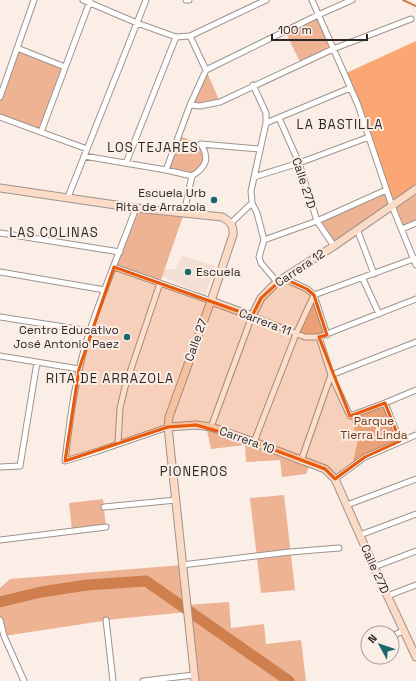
<svg xmlns="http://www.w3.org/2000/svg" width="416" height="681" viewBox="0 0 416 681" font-family="'Space Grotesk',sans-serif">
<style>
.built{fill:#f3dfd4}
.green{fill:#edb392}
.forest{fill:#fba775}
.lines{fill:none;stroke-linecap:round;stroke-linejoin:round}
.stream{stroke:#cf7f4e;stroke-width:2}
.river{stroke:#cf7f4e;stroke-width:11}
.street-casing{stroke:#9f938d;stroke-width:7}
.secondary-casing{stroke:#9f938d;stroke-width:9}
.street{stroke:#fff;stroke-width:5}
.secondary{stroke:#fbdbc5;stroke-width:7}
.marked{fill:#e8590c;fill-opacity:0.2;stroke:#e8590c;stroke-width:3;stroke-linejoin:round}
.poi-dot{fill:#1a676c;stroke:#fbeee7;stroke-width:1.5}
.labels{text-anchor:middle;stroke-width:4;stroke-linejoin:round;paint-order:stroke}
.street-label{font-size:12px;fill:#2d2826;stroke:#fbeee7}
.poi-label{font-size:12px;fill:#2d2826;stroke:#fbeee7;text-anchor:end}
.park-label{font-size:12px;fill:#703a16;stroke:#fbeee7}
.neighbourhood-label{font-size:13px;letter-spacing:1px;fill:#2d2826;stroke:#fbeee7}
</style>
<rect width="100%" height="100%" fill="#fbeee7"/>
<path class="built" d="M183 256 215 266 205 296 162 276 164 269H175Z"/>
<path class="green" d="M318 15 333 49 301 64 285 31Z
M17 48 65 67 41 132 0 117V97Z
M206 70 220 102 190 105Z
M179 136 201 144 206 162 192 176 166 170Z
M416 189V223L402 229 392 207 334 246 317 221 386 190Z
M136 208 184 213 161 280 114 267Z
M314 295 327 335 319 337 298 333Z
M385 403 400 441 352 467 358 440 350 416Z
M206 426 310 464 306 474 282 477 280 460 246 462 245 445 211 449Z
M284 495 295 590 261 593 250 498Z
M103 499 106 527 72 530 69 503Z
M182 565 186 605 229 602 231 628 264 624 266 644 301 640 306 681H195L187 612 116 619 4 636 0 635V588L10 579Z"/>
<path class="forest" d="M416 41V189L392 206 369 137 344 74Z"/>
<g class="lines">
<path class="stream" d="M403 0 416 6"/>
<path class="river" d="M0 602 41 592 87 585 146 581 289 681"/>
<g class="street-casing">
<path id="street" d="M83 0 137 23 176 37 190 36 266 0
M186 0H189
M312 0 358 105 392 206 416 265
M190 36 206 70
M17 48 65 67
M206 70 318 15 352 0
M253 85 266 113V123L251 191 252 203 257 213 264 240 259 257 261 263 277 282
M0 97 34 0
M190 105 200 106 220 102 333 49 411 19
M0 117 87 149
M279 118 299 163 317 221 334 246
M266 123 350 88
M41 132 90 1
M201 144 259 149
M84 156 166 170 192 176
M126 163 176 37
M166 170 190 105 206 70
M254 177 299 163 369 137
M68 197 146 0
M136 208C121 248 104 289 90 330 76 372 70 417 65 461L98 451 168 427
M184 213 192 176C206 167 210 159 201 144
M231 223 252 203
M357 229 374 274
M402 229 416 223
M0 233 120 252
M264 240 317 221 386 190
M114 267 211 301
M0 272 105 290
M283 278 307 289 314 295 327 335
M363 279 379 314
M314 295 416 258
M0 317 90 331
M416 342 331 375 350 416 385 403 416 390
M0 356 79 369
M385 403 400 441
M211 427 252 316 305 337H319L416 299
M254 442 296 334 314 295
M118 443 120 408 125 387 160 283
M301 461 331 375 319 337
M0 467 20 466 37 362
M335 479 365 457 416 435
M347 505 416 479
M104 507 176 500
M360 535 416 514
M0 540 106 527
M182 565 290 552 339 548
M374 567 416 551
M387 596 416 585
M0 620 4 636 24 681
M106 620 113 681
M392 636 403 631
M143 681 194 675"/>
</g>
<g class="secondary-casing">
<path id="secondary" d="M0 188 136 208 222 217C230 221 234 226 233 235L211 301 169 417 168 427 195 681
M211 301 252 316 261 298 277 282 334 246 416 189
M168 427 196 425 211 427 254 442 325 469 335 479 374 567 416 657"/>
</g>
<use href="#street" class="street"/>
<use href="#secondary" class="secondary"/>
</g>
<path class="marked" d="M114 267 252 316 261 298 283 278 307 289 314 295 327 335 319 337 350 416 385 403 400 441 365 457 335 479 325 469 245 439 196 425 168 427 65 461 79 369Z"/>
<g class="poi-dot">
<circle cx="214" cy="200" r="4"/>
<circle cx="188" cy="272" r="4"/>
<circle cx="127" cy="337" r="4"/>
</g>
<g class="labels">
<g class="street-label">
<text transform="translate(304 183) rotate(72)" y="4">Calle 27D</text>
<text transform="translate(300 268) rotate(-34)" y="4">Carrera 12</text>
<text transform="translate(265 322) rotate(21)" y="4">Carrera 11</text>
<text transform="translate(196 340) rotate(-70)" y="4">Calle 27</text>
<text transform="translate(247 440) rotate(20)" y="4">Carrera 10</text>
<text transform="translate(375 569) rotate(66)" y="4">Calle 27D</text>
</g>
<g class="poi-label">
<text x="206" y="197">Escuela Urb<tspan x="206" dy="14">Rita de Arrazola</tspan></text>
<text x="196" y="276" text-anchor="start">Escuela</text>
<text x="119" y="334">Centro Educativo<tspan x="119" dy="14">José Antonio Paez</tspan></text>
</g>
<g class="park-label">
<text x="374" y="425">Parque<tspan x="374" dy="14">Tierra Linda</tspan></text>
</g>
<g class="neighbourhood-label">
<text x="340" y="129">LA BASTILLA</text>
<text x="153" y="152">LOS TEJARES</text>
<text x="54" y="237">LAS COLINAS</text>
<text x="110" y="383">RITA DE ARRAZOLA</text>
<text x="194" y="476">PIONEROS</text>
</g>
</g>
<g transform="translate(380 645) rotate(310)"><circle r="19" fill="#fbeee7" stroke="#a99f9a"/>
<path d="M0-3L7 15L0 10L-7 15Z" fill="#1a676c"/>
<text y="-6" font-size="11" font-weight="bold" text-anchor="middle" fill="#2d2826">N</text>
</g>
<path d="M272 34v6h95v-6" fill="none" stroke="#2d2826" stroke-width="2"/>
<text x="278" y="34" font-size="12" fill="#2d2826" stroke="#fbeee7" stroke-width="3" paint-order="stroke">100 m</text>
</svg>
